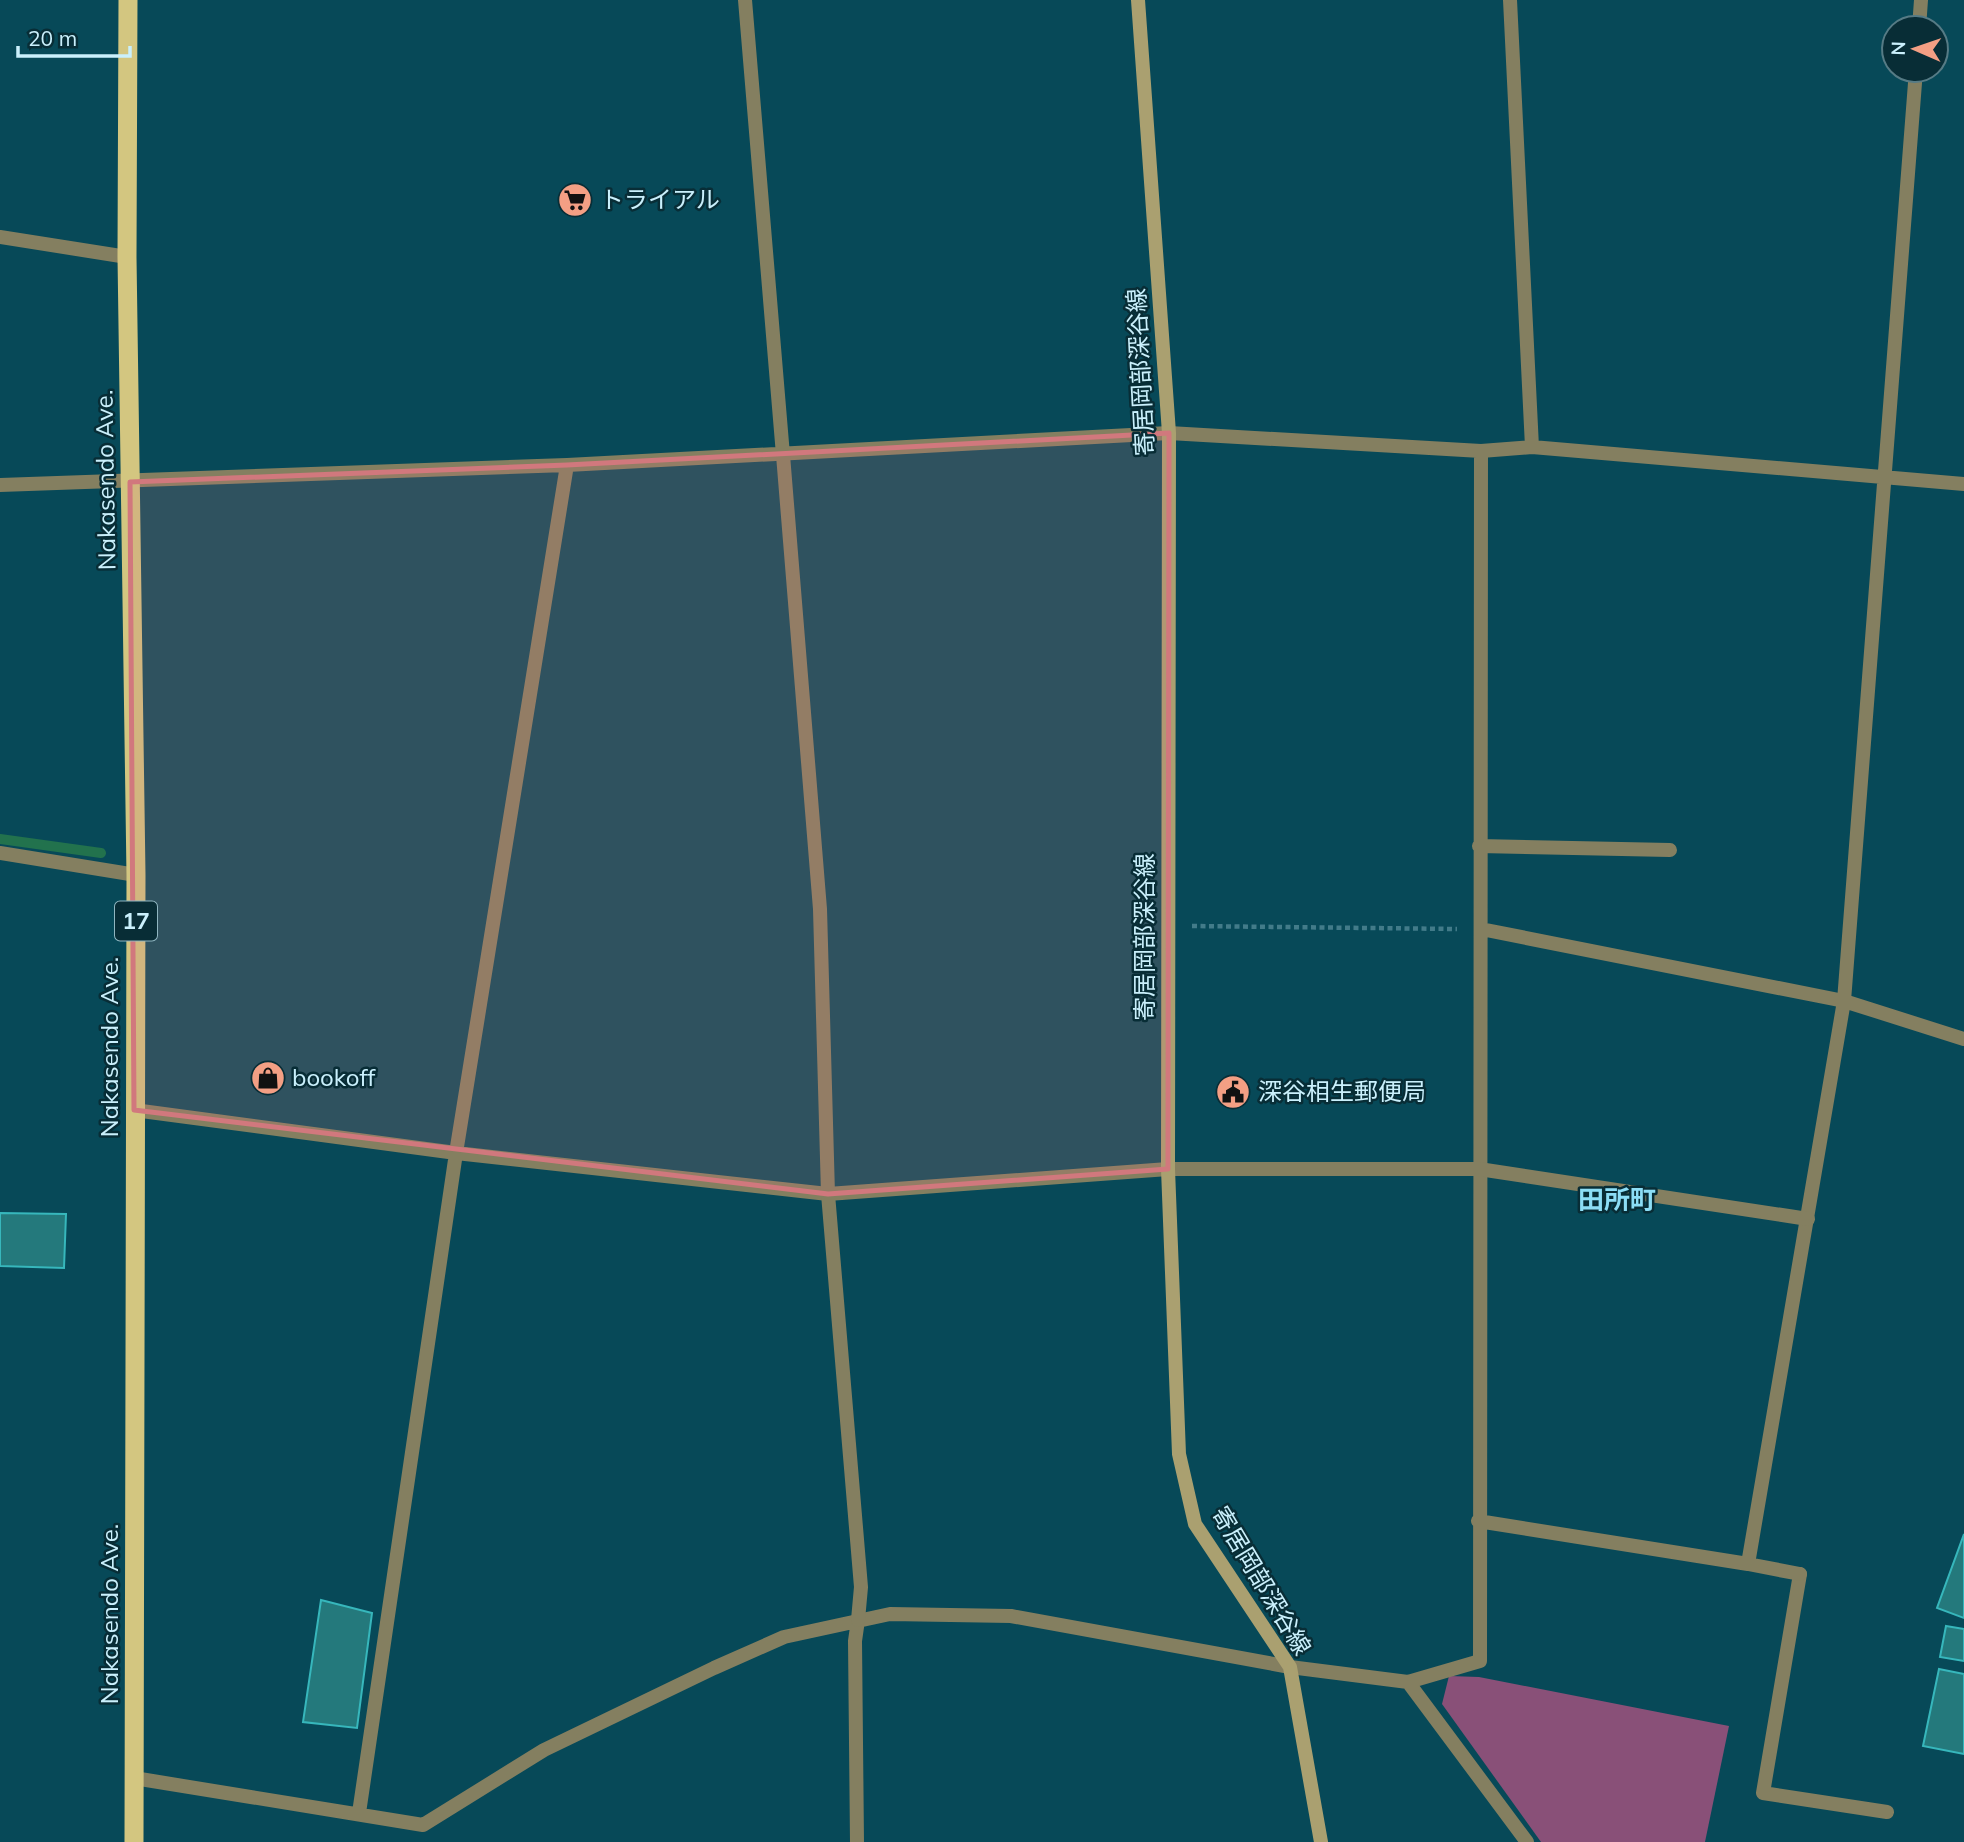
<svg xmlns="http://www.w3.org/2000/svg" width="1964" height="1842" viewBox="0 0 1964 1842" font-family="Mulish,'Noto Sans JP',sans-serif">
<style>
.green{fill:#895078}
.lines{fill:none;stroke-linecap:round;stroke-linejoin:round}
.stream{stroke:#22724d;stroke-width:10}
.building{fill:#24797c;stroke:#37b7bc;stroke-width:2}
.path{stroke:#427b89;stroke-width:4.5;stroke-dasharray:5 3.5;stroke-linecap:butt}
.service{stroke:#847f60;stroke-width:14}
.minor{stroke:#847f60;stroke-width:14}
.tertiary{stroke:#847f60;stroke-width:14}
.secondary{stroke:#aaa070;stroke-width:14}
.trunk{stroke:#d3c680;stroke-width:19}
.marked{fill:#d1787d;fill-opacity:0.2;stroke:#d1787d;stroke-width:5;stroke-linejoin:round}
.labels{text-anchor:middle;stroke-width:5;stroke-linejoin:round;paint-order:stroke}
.shield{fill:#082d36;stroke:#90b6c1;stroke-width:2}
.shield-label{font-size:23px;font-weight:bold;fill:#caf0fc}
.poi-label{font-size:24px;fill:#caf0fc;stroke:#082d36;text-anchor:start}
.street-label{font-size:24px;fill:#caf0fc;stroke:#082d36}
.neighbourhood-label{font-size:26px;font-weight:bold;fill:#8cdef6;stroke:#082d36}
</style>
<rect width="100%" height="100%" fill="#074958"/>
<path class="green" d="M1449 1676 1479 1677 1729 1726 1705 1842H1541L1442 1704Z"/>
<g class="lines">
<path class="stream" d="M0 839 101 853"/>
</g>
<path class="building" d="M0 1213 66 1214 64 1268 0 1266Z
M1964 1534V1618L1937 1608Z
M321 1600 372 1613 357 1728 303 1722Z
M1946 1626 1964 1629V1661L1940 1657Z
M1939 1669 1964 1674V1754L1923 1746Z"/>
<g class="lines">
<path class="path" d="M1192 926 1457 929"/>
<path class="service" d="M1800 1574 1763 1793 1887 1812"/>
<path class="minor" d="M745 0 783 455
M1510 0 1532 447
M1919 28 1921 0
M0 237 127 257
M0 485 567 465 1169 433 1481 451 1532 447 1964 484
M1479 846 1670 850
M0 853 136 875
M1481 929 1844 1001 1964 1039
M134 1110 456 1153 828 1194
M1478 1521 1748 1564
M1800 1574 1748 1564 1844 1001 1916 70
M1408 1682 1480 1661 1481 451
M134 1778 423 1825 544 1750 714 1668 784 1637 890 1614 1011 1616 1290 1667 1408 1682 1527 1842
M359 1813 456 1153 567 465
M857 1842 855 1641 858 1620"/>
<path class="tertiary" d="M783 455 820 909 828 1194 861 1587 858 1620
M828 1194 1168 1169H1479L1808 1219"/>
<path class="secondary" d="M1138 0 1169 433 1168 1169 1179 1454 1195 1524 1290 1667 1321 1842"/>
<path class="trunk" d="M128 0 127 257 136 875 134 1842"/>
</g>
<path class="marked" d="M1169 433 1168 1169 828 1194 134 1110 130 482 567 465Z"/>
<defs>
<g id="supermarket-disc" transform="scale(1.75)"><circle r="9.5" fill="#f39f84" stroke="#082d36"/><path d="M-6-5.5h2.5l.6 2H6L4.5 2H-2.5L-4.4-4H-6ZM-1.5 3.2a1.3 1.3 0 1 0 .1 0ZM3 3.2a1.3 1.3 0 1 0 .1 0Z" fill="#111"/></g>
<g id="shop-disc" transform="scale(1.75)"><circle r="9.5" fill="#f39f84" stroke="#082d36"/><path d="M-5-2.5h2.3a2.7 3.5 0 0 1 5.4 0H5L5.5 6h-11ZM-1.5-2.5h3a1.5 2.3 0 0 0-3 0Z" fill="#111"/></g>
<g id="civic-disc" transform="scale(1.75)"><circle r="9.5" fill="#f39f84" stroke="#082d36"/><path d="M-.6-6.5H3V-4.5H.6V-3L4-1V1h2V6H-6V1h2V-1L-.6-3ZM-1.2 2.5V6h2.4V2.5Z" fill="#111"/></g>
</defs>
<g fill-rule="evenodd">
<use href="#supermarket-disc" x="575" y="200"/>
<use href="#shop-disc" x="268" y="1078"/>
<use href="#civic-disc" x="1233" y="1092"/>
</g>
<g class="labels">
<rect class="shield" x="115" y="901.5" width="42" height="39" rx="5"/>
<g class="shield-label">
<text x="136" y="929">17</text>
</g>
<g class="poi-label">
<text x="600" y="208">トライアル</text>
<text x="292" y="1086">bookoff</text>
<text x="1258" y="1100">深谷相生郵便局</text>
</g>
<g class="street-label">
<text transform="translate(1141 372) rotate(-93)" y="8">寄居岡部深谷線</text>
<text transform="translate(106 480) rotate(-91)" y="8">Nakasendo Ave.</text>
<text transform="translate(1145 937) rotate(-90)" y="8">寄居岡部深谷線</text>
<text transform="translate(110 1047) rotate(-90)" y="8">Nakasendo Ave.</text>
<text transform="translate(1261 1581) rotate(59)" y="8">寄居岡部深谷線</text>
<text transform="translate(110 1614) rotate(-90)" y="8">Nakasendo Ave.</text>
</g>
<g class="neighbourhood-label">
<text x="1617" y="1209">田所町</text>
</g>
</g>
<g transform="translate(1915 49) rotate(272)"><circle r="33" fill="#082d36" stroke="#567b85" stroke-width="2"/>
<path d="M0-5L12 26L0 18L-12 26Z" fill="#f39f84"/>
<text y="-10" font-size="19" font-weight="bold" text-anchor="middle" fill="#caf0fc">N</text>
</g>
<path d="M18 46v10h112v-10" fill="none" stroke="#caf0fc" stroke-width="3.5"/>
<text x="28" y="46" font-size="21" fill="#caf0fc" stroke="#082d36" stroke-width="5" paint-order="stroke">20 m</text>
</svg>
